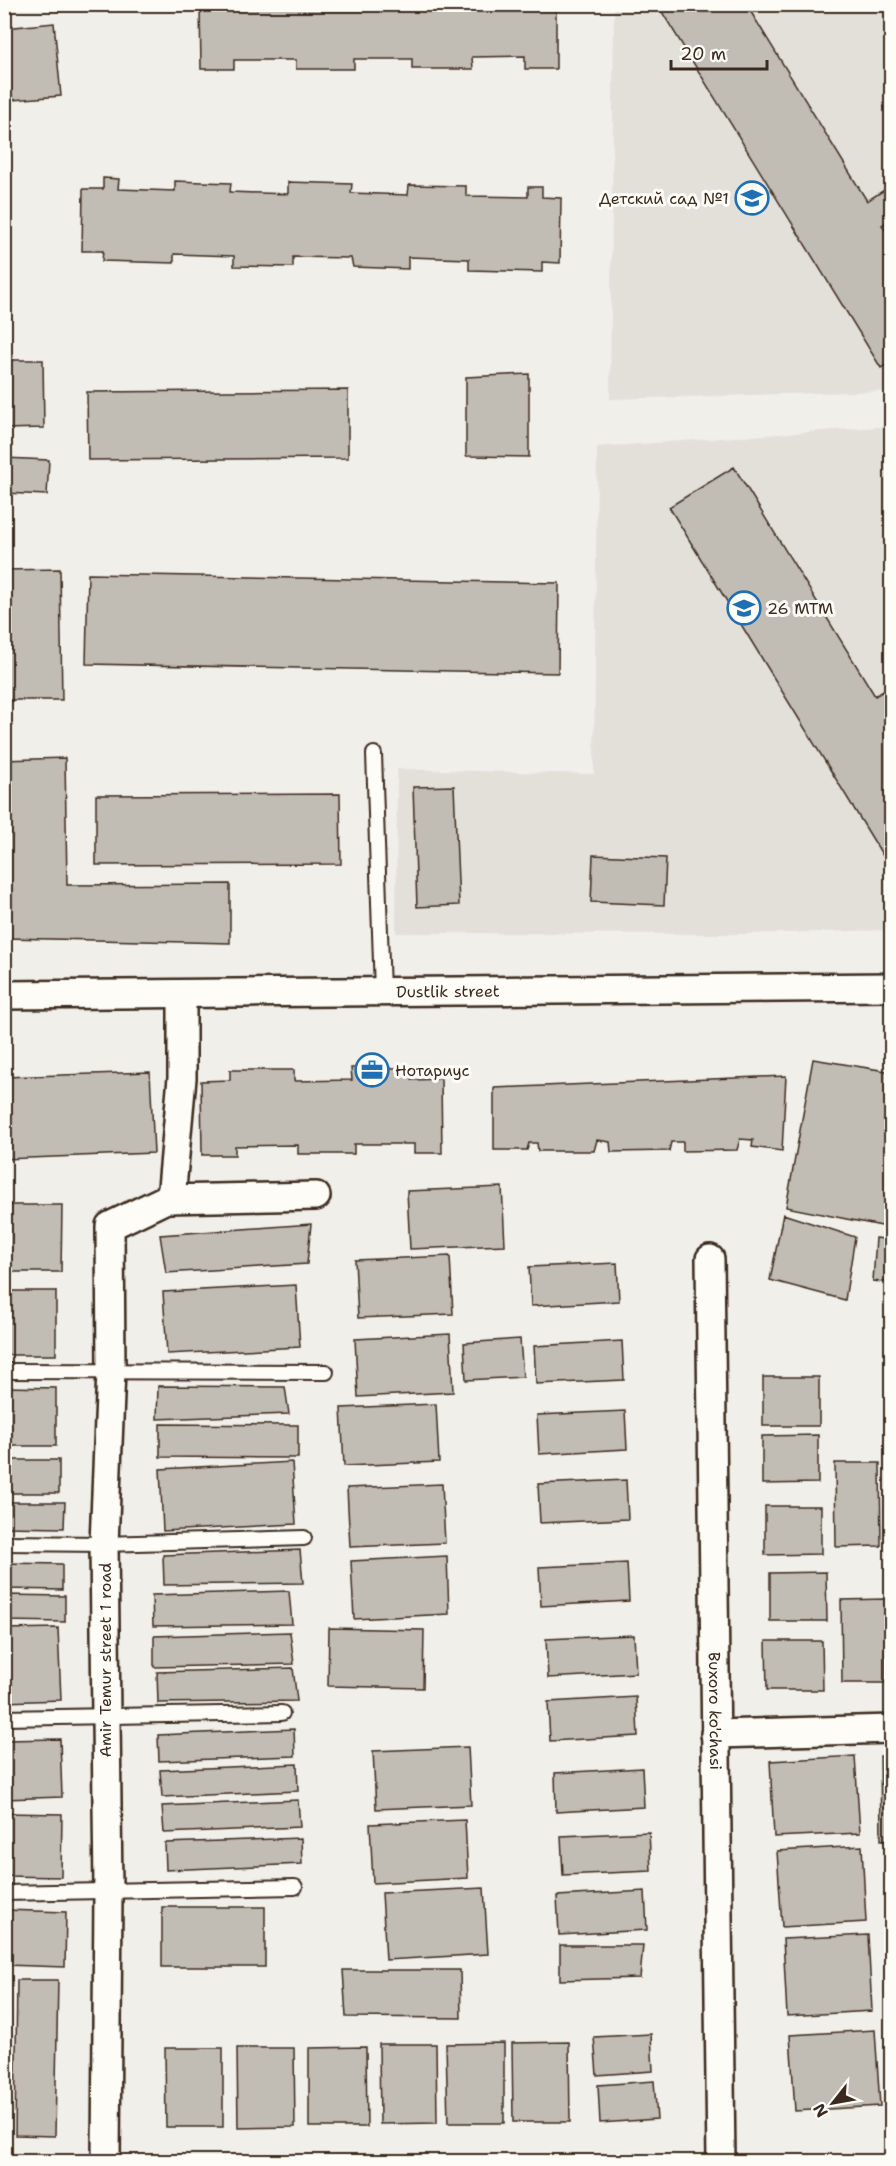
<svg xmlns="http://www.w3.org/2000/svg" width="896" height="2166" viewBox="0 0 896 2166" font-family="'Shantell Sans',sans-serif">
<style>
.built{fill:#e3e0da}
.building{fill:#c1bcb4;stroke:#3b2a1e;stroke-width:1.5}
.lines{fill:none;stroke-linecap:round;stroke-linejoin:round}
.lane-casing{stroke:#3b2a1e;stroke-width:18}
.street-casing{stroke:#3b2a1e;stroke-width:32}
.lane{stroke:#fdfcf7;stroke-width:14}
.street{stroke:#fdfcf7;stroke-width:27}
.labels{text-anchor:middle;stroke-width:6;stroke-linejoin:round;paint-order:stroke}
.poi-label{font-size:16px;fill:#3b2a1e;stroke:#fdfcf7;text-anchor:start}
.street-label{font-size:16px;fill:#3b2a1e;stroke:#fdfcf7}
</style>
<rect width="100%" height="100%" fill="#f1efea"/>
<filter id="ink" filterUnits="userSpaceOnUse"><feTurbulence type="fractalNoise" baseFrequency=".0167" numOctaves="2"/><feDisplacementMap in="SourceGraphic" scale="12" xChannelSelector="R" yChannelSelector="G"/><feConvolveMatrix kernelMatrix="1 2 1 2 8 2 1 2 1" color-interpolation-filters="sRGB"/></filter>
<g filter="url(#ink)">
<path class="built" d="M614 5H891V391L610 399Z
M891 426V930L741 934 396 933 397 769 594 774 597 447Z"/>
<path class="building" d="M200 4H556V69H525V56L472 57 473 69H412V59H354V69H296V60H234V69H201Z
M673 4H746L867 201 892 185V219L882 225 892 240V362L881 368 662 12Z
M54 23 61 96 12 100 5 28Z
M103 178 119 179 118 189 175 191V181L231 183 230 192 288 194V182L352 184 351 193 408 195 409 185 466 186V196L528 197V187H542V197L561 198 560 263 542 262V272L469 270V259L408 257V269L353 267 351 258 293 257V267L234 266V256L174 254V263L102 261 103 251H82L83 189H103Z
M4 360H43L44 428 4 429Z
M529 374V457L466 456V377Z
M348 390V458L88 460 87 392Z
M4 458 49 460 47 495 4 493Z
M734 467 875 696 892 686V719L889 720 892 724V862L888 864 669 507Z
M60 569 62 700H4V570Z
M88 574 559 583 558 673 86 664Z
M65 758 67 885 230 884V943L6 938 4 760Z
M454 786 459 905 417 907 413 787Z
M340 794 341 864 96 865V795Z
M593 855 666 858 664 905 591 902Z
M813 1059 892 1072V1228L786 1207Z
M351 1068H412V1080L441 1079 442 1153H414V1144H354V1154H298V1145L235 1146V1155H202L201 1081 230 1080V1070H294V1081L352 1080Z
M150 1072 154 1153 4 1159V1077Z
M786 1076 782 1151 752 1147 753 1140 740 1139 737 1150 683 1151V1142H671L669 1151 611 1152 610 1142 597 1140 594 1151H538L537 1143H529L527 1150H494V1088Z
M502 1187 505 1245 410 1249 407 1191Z
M4 1205H62L61 1272H4Z
M783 1214 855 1237 845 1300 770 1280Z
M311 1224 307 1264 166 1273 160 1235Z
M876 1238 892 1240V1283L873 1281Z
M450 1256 453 1314 358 1318 355 1260Z
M617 1263 619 1301 531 1306 529 1267Z
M296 1285 300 1347 167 1354 163 1292Z
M4 1291H56V1355H4Z
M450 1334 453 1392 358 1397 355 1339Z
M520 1339 523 1377 466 1380 464 1343Z
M622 1341 624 1380 536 1384 534 1346Z
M763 1377H819V1426H763Z
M158 1386 285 1387 289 1414 157 1419Z
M4 1387 56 1388V1446H4Z
M436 1404 439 1462 344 1466 341 1408Z
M625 1411 627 1449 539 1454 537 1415Z
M160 1424 298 1425V1458L160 1457Z
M818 1435V1483L762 1484V1436Z
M4 1460H59V1493H4Z
M292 1462 296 1524 163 1531 160 1469Z
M835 1463H880L881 1546 836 1547Z
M626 1480 628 1519 540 1523 538 1484Z
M442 1484 445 1543 350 1547 347 1488Z
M4 1502H65L64 1528 4 1527Z
M765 1506H821V1554L765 1555Z
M300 1550 303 1583 164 1585 163 1555Z
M447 1556 449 1614 354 1619 351 1561Z
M4 1563 62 1564V1590L4 1589Z
M627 1563 629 1601 541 1606 539 1567Z
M826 1572 827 1621H770V1573Z
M289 1591 292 1624 153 1626 152 1595Z
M4 1595 65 1596V1622L4 1621Z
M885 1599 886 1683H842L841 1600Z
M58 1628 61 1700 4 1702V1629Z
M329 1628 424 1630 423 1688 328 1686Z
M290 1632 294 1664 154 1667V1636Z
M634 1635 636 1673 548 1678 546 1639Z
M766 1641H822L823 1690H767Z
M293 1668 297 1701 158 1703 157 1672Z
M636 1697 638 1736 550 1741 548 1702Z
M294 1729 295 1756 159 1761 158 1735Z
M60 1739 62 1797 4 1799V1740Z
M468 1747 471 1805 376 1809 373 1751Z
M855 1756 860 1833 774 1837 770 1761Z
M880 1756H892V1839L881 1840Z
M297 1764 298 1791 162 1797 160 1770Z
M642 1768 644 1807 556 1812 555 1773Z
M298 1800 300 1827 164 1833 162 1806Z
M4 1813 62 1814 61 1877 4 1876Z
M465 1820 468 1878 373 1883 370 1824Z
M649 1832 651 1871 563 1875 561 1836Z
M301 1838 302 1864 166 1870 165 1843Z
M862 1846 866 1922 782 1927 777 1851Z
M484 1888 488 1954 386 1960 382 1893Z
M645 1891 647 1930 559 1935 557 1896Z
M162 1907H265V1967H162Z
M4 1910 66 1912 65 1967 4 1965Z
M868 1935 872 2011 787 2016 783 1939Z
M560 1945H643L640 1978 560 1980Z
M343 1970H460L461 2018 346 2017Z
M17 1980H58L55 2136 15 2135Z
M875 2030 880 2106 795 2111 790 2035Z
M651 2034 653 2071 597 2075 594 2037Z
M569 2042 570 2122H513L512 2043Z
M504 2043V2123H448L446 2044Z
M379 2044H436L437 2123 380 2124Z
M366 2047 367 2127H309V2048Z
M165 2048H223V2127H166Z
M237 2048H294L295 2127 238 2128Z
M654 2081 657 2119 600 2123 598 2085Z"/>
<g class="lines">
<g class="lane-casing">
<path id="lane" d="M374 754 382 992
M4 1371 326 1372
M4 1543 104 1544 304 1538
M4 1718 282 1713
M4 1893 295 1887"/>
</g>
<g class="street-casing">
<g id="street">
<path id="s1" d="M4 995 892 987"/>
<path d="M171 1199 182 1078V994"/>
<path id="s2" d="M710 1259 721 2162"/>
<path d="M715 1734 892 1729"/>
<path d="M106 2162 108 1891 104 1544 111 1370 110 1226 166 1199 316 1196"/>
</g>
</g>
<use href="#lane" class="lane"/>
<use href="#street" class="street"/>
</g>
</g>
<defs>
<g id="school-ring" transform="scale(1.725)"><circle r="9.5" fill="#fdfcf7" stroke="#1f6fb2" stroke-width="1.5"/><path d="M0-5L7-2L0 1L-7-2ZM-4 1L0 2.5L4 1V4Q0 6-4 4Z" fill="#1f6fb2"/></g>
<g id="office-ring" transform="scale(1.725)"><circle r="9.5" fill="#fdfcf7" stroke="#1f6fb2" stroke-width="1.5"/><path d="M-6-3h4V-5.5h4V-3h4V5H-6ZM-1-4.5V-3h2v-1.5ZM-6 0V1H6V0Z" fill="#1f6fb2"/></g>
</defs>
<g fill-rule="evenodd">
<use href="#school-ring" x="752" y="198"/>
<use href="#school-ring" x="744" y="608"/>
<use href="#office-ring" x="372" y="1070"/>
</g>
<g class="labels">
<g class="poi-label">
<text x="729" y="204" text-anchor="end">Детский сад №1</text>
<text x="767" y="614">26 MTM</text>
<text x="395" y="1076">Нотариус</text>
</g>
<g class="street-label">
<text dy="6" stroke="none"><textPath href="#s1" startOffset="444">Dustlik street</textPath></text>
<text transform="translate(105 1660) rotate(-90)" y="6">Amir Temur street 1 road</text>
<text dy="6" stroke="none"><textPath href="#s2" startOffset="452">Buxoro ko'chasi</textPath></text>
</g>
</g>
<rect width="896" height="2166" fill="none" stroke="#fdfcf7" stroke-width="24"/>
<rect x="12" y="12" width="872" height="2142" fill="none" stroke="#3b2a1e" stroke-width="2" filter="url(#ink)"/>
<g transform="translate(833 2103) rotate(239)" stroke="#fdfcf7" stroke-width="4.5" paint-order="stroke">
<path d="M0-4.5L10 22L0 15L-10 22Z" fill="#3b2a1e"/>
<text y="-9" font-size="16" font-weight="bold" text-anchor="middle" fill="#3b2a1e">N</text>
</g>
<path d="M671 60v9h96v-9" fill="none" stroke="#3b2a1e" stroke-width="3"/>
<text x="680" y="60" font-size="18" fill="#3b2a1e" stroke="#fdfcf7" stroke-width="4.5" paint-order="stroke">20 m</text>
</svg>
